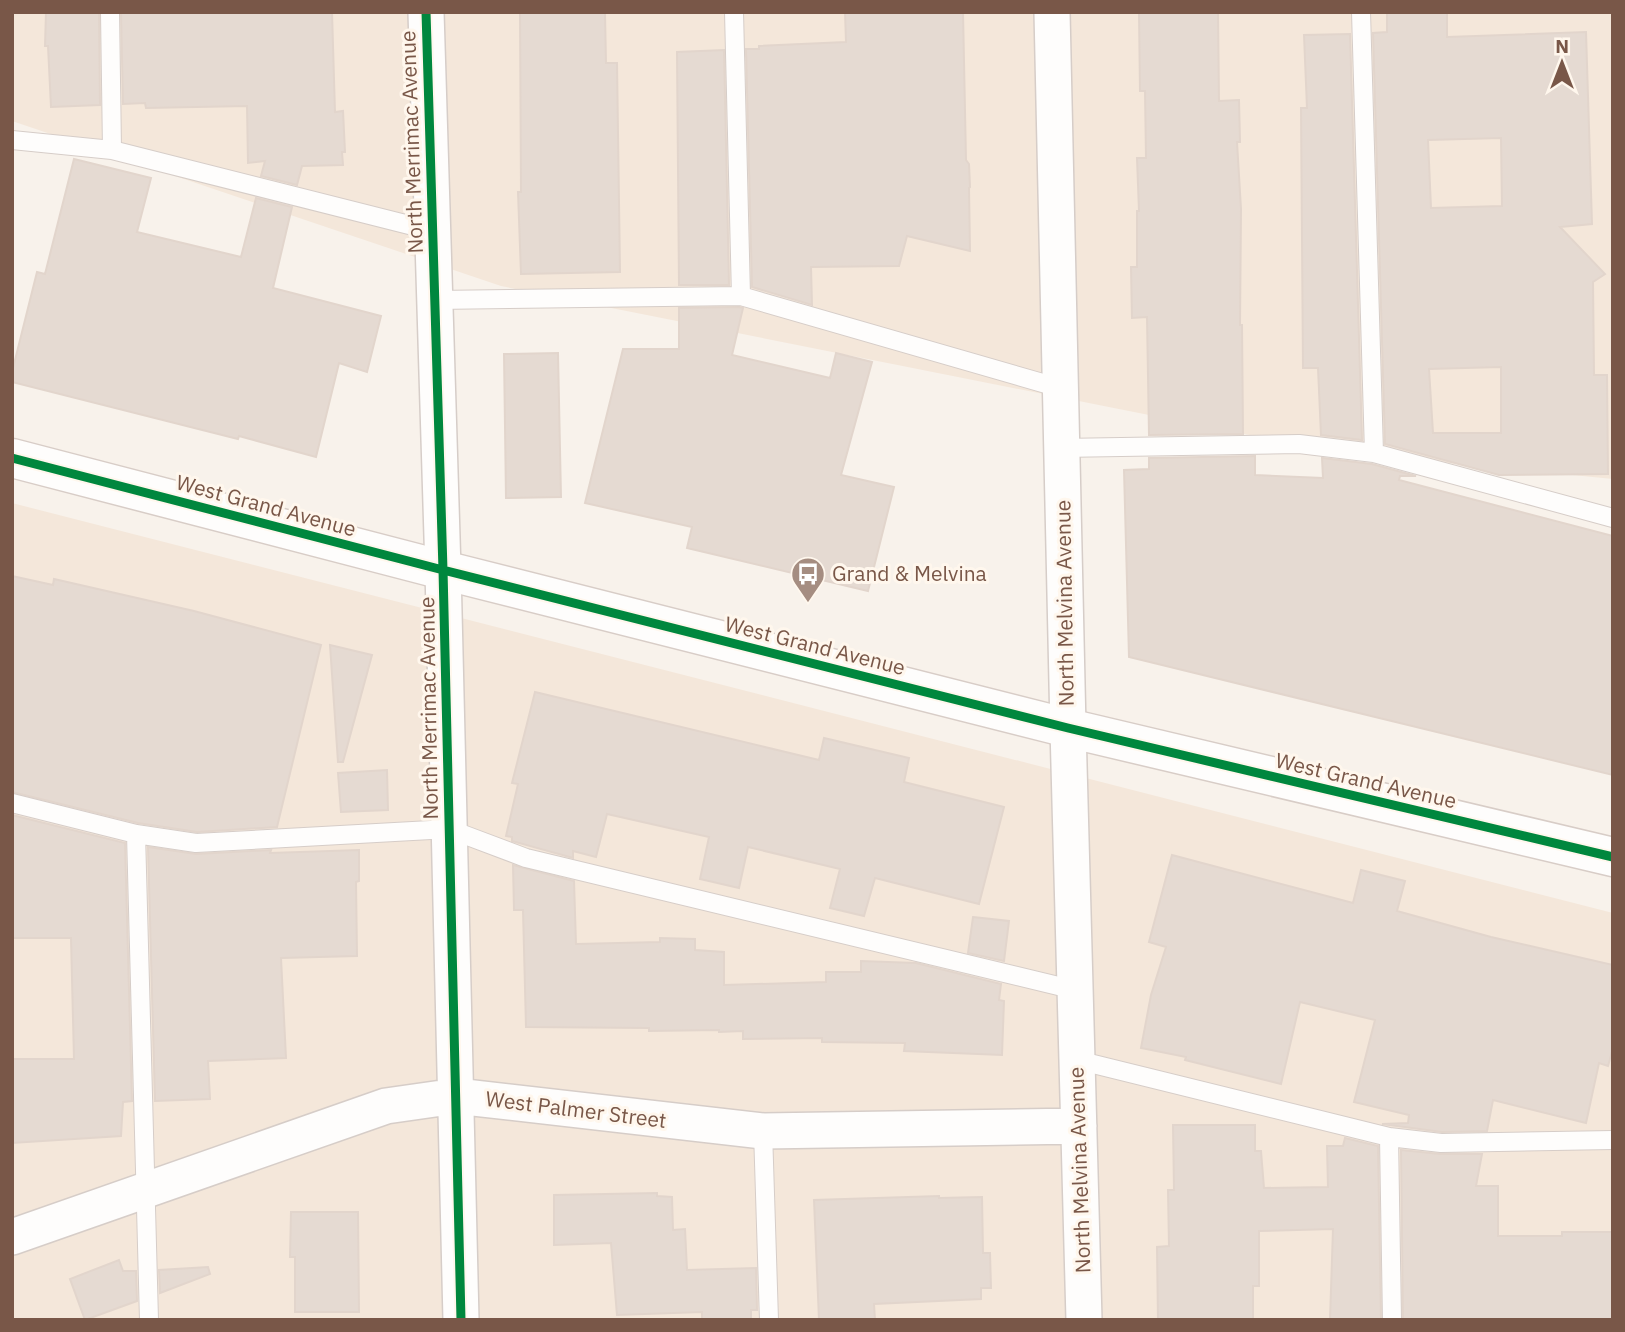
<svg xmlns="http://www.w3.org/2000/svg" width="1625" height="1332" viewBox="0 0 1625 1332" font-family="'IBM Plex Sans',sans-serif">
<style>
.residential{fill:#f4e7da}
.building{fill:#e5dad2;stroke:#e2d5cc;stroke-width:2;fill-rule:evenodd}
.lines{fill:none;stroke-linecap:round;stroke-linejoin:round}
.service-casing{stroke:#d6cdc8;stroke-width:20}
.minor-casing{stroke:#d6cdc8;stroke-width:38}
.secondary-casing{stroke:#d8cdc7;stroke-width:41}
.service{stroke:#fefdfc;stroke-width:18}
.minor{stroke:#fefdfc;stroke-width:35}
.secondary{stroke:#fefdfc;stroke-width:38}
.cycleway-casing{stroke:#fff7ed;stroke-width:13}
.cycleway{stroke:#00873e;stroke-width:9}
.labels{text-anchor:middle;stroke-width:6;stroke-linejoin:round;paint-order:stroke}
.street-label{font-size:21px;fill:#795748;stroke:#fff7ed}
.poi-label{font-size:21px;fill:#795748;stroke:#fff7ed;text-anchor:start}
</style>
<rect width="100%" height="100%" fill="#f8f2eb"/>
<path class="residential" d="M12 12H1613V479L1335 452 501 286 12 121Z
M12 503 1613 913V1320H12Z"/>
<path class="building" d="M46 12H99L100 105 51 107 48 46H45Z
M121 12H332L335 112 343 111 345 152H342L343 165 302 166 297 185 261 176 265 161 248 163 247 106 146 108 145 103 123 104Z
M520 12 605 13 606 63H617L620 272 521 274 518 192H521Z
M845 12H963L966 160 969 164 970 187 969 188 970 251 907 236 899 266 811 267 812 305 752 287 746 49H759V46L846 42Z
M1139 12H1218L1219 101 1239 100 1240 142H1237L1241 209 1240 325H1242L1243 434 1149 435 1147 317 1132 318 1131 267H1137V211H1139L1137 158H1146L1145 91H1140Z
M1387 12H1447V37L1586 32 1592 224 1560 227 1605 274 1593 282 1594 375H1607L1608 474 1499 475 1385 444 1373 33 1387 32ZM1501 138 1502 206 1431 208 1428 140ZM1501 367V433H1433L1429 369Z
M1350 34 1362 440 1321 435 1318 368H1303L1301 108H1307L1304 35Z
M724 50 729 285H679L677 52Z
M74 159 151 178 137 232 241 257 256 198 292 207 273 288 381 316 367 372 339 363 316 457 239 436 238 439 12 382V372L37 272 45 274Z
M739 307 743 308 732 355 830 378 836 353 872 362 841 475 894 487 868 591 687 548 692 527 585 503 623 349H679V308Z
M558 353 561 497 506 498 504 354Z
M1255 456V475L1323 478 1322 458 1372 464 1416 476H1400L1399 480 1613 536V775L1129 657 1124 470 1149 469V458Z
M12 576 53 585 54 579 194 611 321 645 277 827 197 832 138 823 12 792Z
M330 645 372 655 343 762H338Z
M535 692 819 760 824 738 909 758 904 782 1004 807 979 904 875 878 864 916 830 908 840 869 748 847 739 888 700 879 709 837 607 814 596 857 573 851V858L512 841V837L506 836 518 784 512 783Z
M387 770 388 810 341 812 338 773Z
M12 815 125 843 132 1101 123 1102 121 1136 12 1143V1059H74L71 938H12Z
M148 847 196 854 271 850 270 853 359 850V881L356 882 357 956 281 958 286 1058 208 1061 210 1099 155 1101Z
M1172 855 1353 903 1361 870 1405 881 1397 911 1491 937 1613 965V1048L1608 1066 1599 1063 1586 1123 1493 1100 1487 1131 1442 1132 1382 1124 1408 1123 1409 1115 1354 1102 1375 1020 1300 1002 1281 1084 1185 1060 1186 1057 1141 1048 1151 995 1166 947 1149 942Z
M513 865 574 881 576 944 660 942V938L695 939V950L724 952V985L826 982V972H861V961L916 963 1001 984 999 1000 1004 1001 1002 1055 904 1051 905 1043 822 1042V1038L743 1039V1031L719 1032V1030L649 1031V1028L526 1027 523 910H514Z
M973 917 1009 921 1004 961 968 953Z
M1173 1125H1255V1151H1261L1264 1188 1328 1187 1327 1146H1343L1345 1138 1378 1146 1381 1320H1330L1333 1229 1259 1231V1286H1253V1320H1158L1157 1247 1169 1246 1168 1190H1174Z
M1401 1150 1440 1154H1482L1476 1186H1498V1236H1562V1232H1613V1320H1403Z
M657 1193V1196L672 1197 673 1230 685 1229 687 1270 756 1268 757 1310H751V1320H702V1312L617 1315 611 1243 554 1245V1195Z
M939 1196V1198L982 1197 983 1253H990L991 1288H981V1299L874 1304 875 1320H819L814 1200Z
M291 1212H358L359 1312H295V1257H290Z
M119 1260 123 1271H136L137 1301 85 1320 70 1279Z
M208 1267 210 1274 160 1293 159 1270Z"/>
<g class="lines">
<g class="service-casing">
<path id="service" d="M110 12 112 150
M734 12 741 296
M1361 12 1374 453
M12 140 112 150 433 231
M435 300 741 296 1060 388
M1061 448 1299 444 1374 453 1613 518
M12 803 136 834 196 843 449 829 526 858 1075 990
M136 834 149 1320
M1077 1060 1389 1137 1441 1143 1613 1140
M763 1131 769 1320
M1389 1137 1392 1320"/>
</g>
<g class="minor-casing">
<path id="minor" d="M426 12 443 570 461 1320
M1052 12 1068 728 1084 1320
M12 1237 386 1106 456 1096 763 1131 1079 1126"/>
</g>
<g class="secondary-casing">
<path id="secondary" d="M12 458 443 570 1068 728 1613 857"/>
</g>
<use href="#service" class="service"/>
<use href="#minor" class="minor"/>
<use href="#secondary" class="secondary"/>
<g class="cycleway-casing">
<path id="cycleway" d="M426 12 443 570 461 1320
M12 458 443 570 1068 728 1613 857"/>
</g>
<use href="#cycleway" class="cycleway"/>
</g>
<defs>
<g id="bus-pin" transform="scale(1.75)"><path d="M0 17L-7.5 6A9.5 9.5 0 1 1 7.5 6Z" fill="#a58d81" stroke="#fff7ed"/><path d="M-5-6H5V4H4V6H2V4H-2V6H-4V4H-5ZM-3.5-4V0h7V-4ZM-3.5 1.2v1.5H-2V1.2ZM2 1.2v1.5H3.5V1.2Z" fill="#fff"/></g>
</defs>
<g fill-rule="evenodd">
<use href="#bus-pin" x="808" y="574"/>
</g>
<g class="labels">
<g class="street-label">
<text transform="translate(412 142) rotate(-92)" y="7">North Merrimac Avenue</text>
<text transform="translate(266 506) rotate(15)" y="7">West Grand Avenue</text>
<text transform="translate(1065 603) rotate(-91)" y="7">North Melvina Avenue</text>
<text transform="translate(815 646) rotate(14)" y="7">West Grand Avenue</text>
<text transform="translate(429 708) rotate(-91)" y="7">North Merrimac Avenue</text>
<text transform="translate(1366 781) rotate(13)" y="7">West Grand Avenue</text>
<text transform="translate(576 1110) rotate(7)" y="7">West Palmer Street</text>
<text transform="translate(1080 1170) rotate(-92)" y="7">North Melvina Avenue</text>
</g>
<g class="poi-label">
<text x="832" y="581">Grand &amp; Melvina</text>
</g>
</g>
<rect width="1625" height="1332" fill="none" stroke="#795748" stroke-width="28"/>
<g transform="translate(1562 63)" stroke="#fff7ed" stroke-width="5" paint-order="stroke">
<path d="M0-5L12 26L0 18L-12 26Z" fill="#795748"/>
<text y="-10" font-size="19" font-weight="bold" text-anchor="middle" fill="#795748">N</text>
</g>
</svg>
